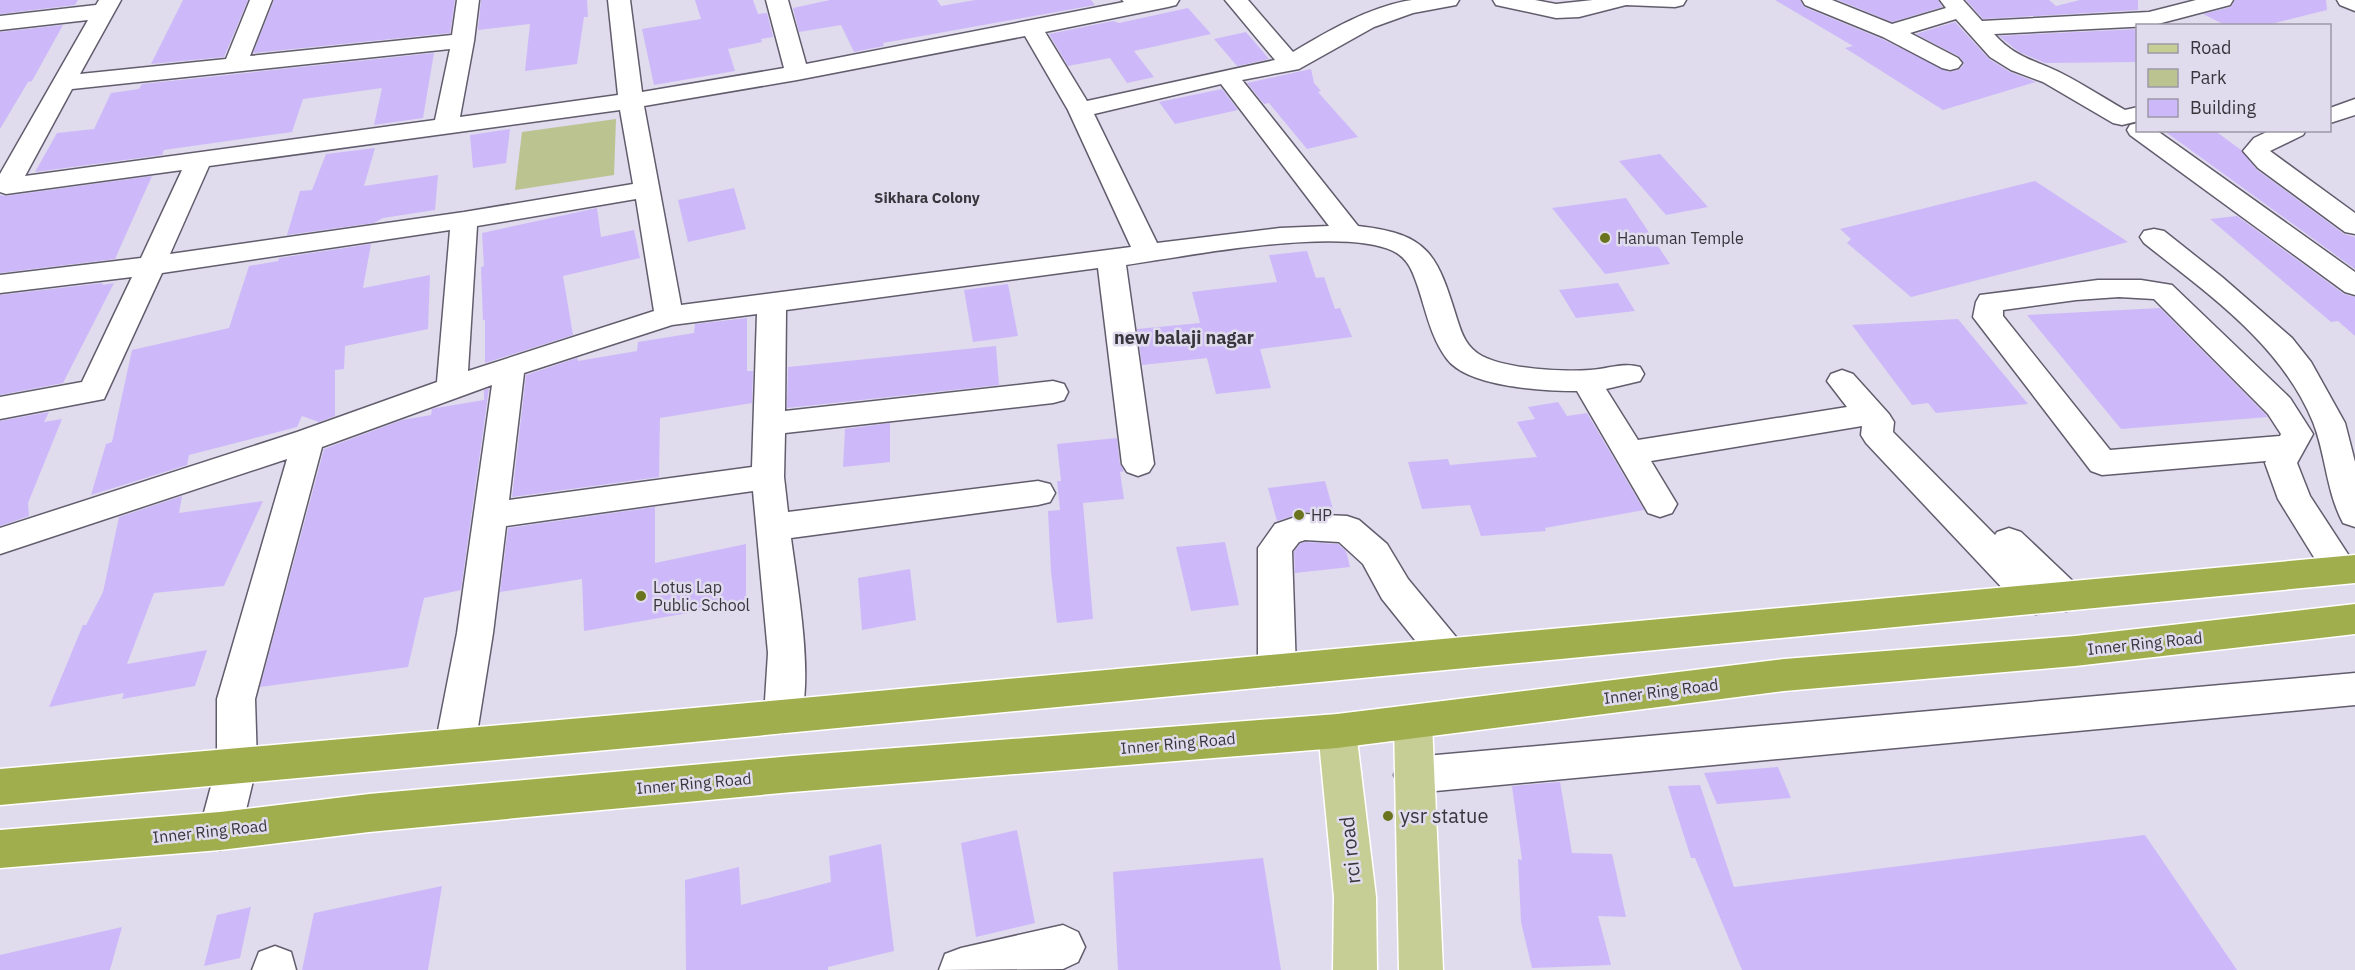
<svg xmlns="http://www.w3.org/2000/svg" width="2355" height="970" viewBox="0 0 2355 970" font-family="'IBM Plex Sans',sans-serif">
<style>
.green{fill:#bbc490}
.building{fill:#cdb9f9}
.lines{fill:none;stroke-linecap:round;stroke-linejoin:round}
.minor-casing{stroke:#625d6d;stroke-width:3}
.major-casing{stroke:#fff;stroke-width:3}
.highway-casing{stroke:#fff;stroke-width:3}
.minor{fill:#fff;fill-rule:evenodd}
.major{fill:#c7ce95;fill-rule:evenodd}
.highway{fill:#a1ae4e;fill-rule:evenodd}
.poi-dot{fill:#6a731d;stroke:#e0dbed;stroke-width:2}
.labels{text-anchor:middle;stroke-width:5;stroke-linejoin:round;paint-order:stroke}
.far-neighbourhood-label{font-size:15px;font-weight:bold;fill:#38363d;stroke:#e0dbed}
.poi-label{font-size:16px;fill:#38363d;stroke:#e0dbed;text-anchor:start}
.street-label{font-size:16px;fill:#38363d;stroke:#e0dbed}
.neighbourhood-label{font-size:18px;font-weight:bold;fill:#38363d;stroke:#e0dbed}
.near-poi-label{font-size:20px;fill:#38363d;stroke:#e0dbed;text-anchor:start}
.near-street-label{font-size:20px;fill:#38363d;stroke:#e0dbed}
</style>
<rect width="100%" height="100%" fill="#e0dbed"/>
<path class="green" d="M616 119 614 175 515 190 522 132Z"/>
<path class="building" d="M0 0H78L75 5 0 14Z
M183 0H248L224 57 151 64Z
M274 0H455L450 33 253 53Z
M481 0H587L588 17H584L577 64 525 71 530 24 478 30Z
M695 0H753L758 14 767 13 773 37 761 39 762 42 728 49 735 71 654 85 642 29 701 19Z
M830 0H937L941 6 975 0H1091L1095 5 883 43 884 46 854 52 841 25 799 32 793 8Z
M1775 0H1800L1804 7 1882 39 1949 72 1959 70 1964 64 1960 57 1916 34 1955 22 1989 59 2010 72 2036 82 1943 110 1845 48 1853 46Z
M1838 0H1938L1942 7 1892 22Z
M1966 0H2049L2056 6 2080 0H2138V10L1983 19Z
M2235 0H2326L2327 10 2263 26H2227L2203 14 2231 7Z
M1188 8 1211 34 1134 51 1154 77 1127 83 1110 58 1068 66 1049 34 1113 21 1119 23Z
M63 25 32 81 28 82 0 129V32Z
M2138 29V62L2045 63 2019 52 1999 36Z
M1246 32 1269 59 1237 66 1214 39Z
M434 53 423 118 374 125 382 88 303 99 292 132 164 150 162 155 35 172 57 133 94 129 111 93 139 89 142 84Z
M1311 69 1314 83 1321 91 1318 92 1358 137 1307 149 1269 103 1264 104 1247 83Z
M1222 89 1238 110 1175 124 1159 102Z
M510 129 506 163 473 168 470 135Z
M2163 130H2214L2241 150 2257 170 2344 234 2355 237V269Z
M375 148 364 186 438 175 435 210 383 218 374 223 287 235 300 191 312 190 326 154Z
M1660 154 1708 207 1666 215 1619 161Z
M152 176 115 259 0 273V195L6 196Z
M2035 181 2128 242 1911 297 1847 243 1851 239 1840 229Z
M734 188 746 229 688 242 678 200Z
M1626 198 1670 264 1605 274 1552 208Z
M597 208 601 237 634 230 640 258 563 276 573 335 485 363V320H483L481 267 484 266 482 233Z
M2237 216 2344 294 2355 297V336L2338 321 2331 322 2210 219Z
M371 244 363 288 430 275 428 329 345 346 344 369 335 370V416L319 422 302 416 297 427 189 455 187 465 91 495 106 444 112 442 132 350 229 328 249 266 278 261 279 258Z
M1307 251 1316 278 1324 277 1335 309 1340 308 1352 337 1260 349 1271 388 1216 394 1207 358 1142 365 1137 329 1200 323 1192 292 1277 282 1269 255Z
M103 283 102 285 114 283 63 383 0 395V295Z
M1618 283 1635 311 1576 318 1559 290Z
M1008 284 1018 336 973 342 964 290Z
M2160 308 2266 415 2268 417 2121 429 2027 315Z
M747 318V371H753L752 403 660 418 659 477 512 497 526 375 577 358 578 361 637 351 638 342 694 333 695 324Z
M1958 319 2028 404 1936 413 1928 403 1912 405 1852 325Z
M996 346 999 385 787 408 788 367Z
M489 388 461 590 424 598 408 667 260 687 324 449 402 420 431 415 432 409 436 408 484 400V390Z
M1558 402 1567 416 1587 413 1644 510 1545 528 1546 531 1481 536 1470 505 1422 509 1408 462 1448 459 1450 465 1537 457 1517 422 1535 419 1528 407Z
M49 412 44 422 62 419 28 503 29 516 0 526V421Z
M890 423V462L843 467 845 429Z
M1117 438 1120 464 1124 471 1120 472 1124 499 1083 503 1093 619 1057 623 1051 571 1048 511 1060 510 1057 481H1061L1057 444Z
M1325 481 1334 513 1304 512 1277 521 1268 488Z
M182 496 179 513 263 501 224 586 154 593 127 664 207 650 195 686 122 699 124 693 49 707 83 625H86L103 592 119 517Z
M655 507V563L746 544V603L584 631 582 579 500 592 508 528Z
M1225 542 1239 605 1191 611 1176 547Z
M1305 542 1338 544 1346 551 1350 567 1295 573 1294 552 1300 544Z
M910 569 916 620 862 630 858 578Z
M1778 767 1791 798 1717 804 1704 773Z
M1560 782 1572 853 1612 854 1626 917 1598 916 1611 965 1532 968 1521 922 1518 859 1522 860 1512 786Z
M1700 785 1734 887 2145 835 2237 970H1742L1695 858H1691L1668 786Z
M1017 830 1035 923 976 937 961 843Z
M881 844 894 951 828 967V970H686L685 880 739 867 741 905 831 882 829 856Z
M1263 858 1281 970H1118L1113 872Z
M442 886 428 970H302L314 913Z
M251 907 240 958 204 966 217 915Z
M122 927 110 970H0V955Z"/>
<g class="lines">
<g class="minor-casing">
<path id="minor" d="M99 0H121L80 74 226 59 250 0H272L250 56 452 35 457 0H479L474 41 460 117 618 95 608 0H630L642 92 784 68 766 0H788L806 64 1124 2 1122 0H1179L1176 5 1168 7 1045 32 1087 101 1275 60 1225 0H1248L1293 52C1328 31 1371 6 1412 0 1427 0 1444 0 1459 0L1456 5 1413 13 1374 27 1299 69 1242 80 1358 226C1429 234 1437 254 1457 319 1462 335 1467 348 1482 356 1507 369 1562 372 1590 370 1608 369 1623 362 1640 367L1644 374 1640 381 1606 389 1638 440 1847 407 1827 381 1831 374 1842 370 1853 374 1889 414 1894 422 1893 432 1995 535 1997 532 2009 528 2021 532 2079 587 2084 597 2079 607 2066 611 2051 605 2049 610 2036 614 2023 610 1866 443 1861 435 1862 426 1651 461 1677 504 1672 513 1660 517 1648 513 1577 391C1543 391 1468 387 1447 359 1431 338 1426 311 1418 287 1413 272 1408 258 1393 251 1341 226 1187 256 1126 265L1154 464 1149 472 1138 476 1127 472 1122 464 1098 268 786 310 785 411 1053 381 1064 384 1068 392 1064 400 1053 403 785 433 784 477 788 512 1038 481 1050 484 1055 493 1050 502 1038 505 791 538C797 584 816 688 797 728L783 733 769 728 764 716 768 653 753 491 506 526 493 633 475 746 469 758 455 763 441 758 435 746 457 633 492 385 322 447 255 699 257 764 241 831 235 844 220 850 205 844 199 831 217 764V699L287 459 0 554V528L297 432 437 382 450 230 162 273 104 399 0 419V397L82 382 132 277 0 293V275L141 258 182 170 6 194 0 192V174L88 20 0 30V16L96 5ZM1025 36 1068 110 1131 247 681 305 644 106 797 80ZM450 49 435 120 25 176 72 89ZM1221 84 1329 226 1280 228 1157 243 1094 114ZM620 110 633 184 464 212 170 254 209 166ZM636 199 654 311 468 371 477 226ZM757 314 752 467 509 500 524 373 672 325Z
M1493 0H1535L1556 4 1593 0H1686L1683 5 1675 7 1626 5 1579 17 1556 18 1496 5Z
M1802 0H1832L1892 24 1946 8 1940 0H1963L1982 21 2149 12 2196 0H2233L2230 5 2150 26 1994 34C2017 59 2033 59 2061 73 2083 84 2104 98 2125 110L2138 107V121L2122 125 2113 123 2043 82 2011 70 1990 57 1956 19 1910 33 1958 58 1962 63 1958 68 1950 70 1942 68 1883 37 1805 5Z
M2337 0H2355V11L2340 5Z
M2355 99V115L2330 123V108Z
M2138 123V130H2156L2355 272V295L2345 292 2130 135 2127 130 2130 125Z
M2271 130H2306L2303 135 2270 151 2355 213V234L2345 232 2258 168 2243 151 2254 138Z
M2154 229 2164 231 2222 277 2292 338 2311 362 2345 423 2355 462V527L2343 523C2326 491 2326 455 2313 422 2281 344 2208 294 2144 243L2140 237 2144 231Z
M2098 280H2141L2172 285 2290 398 2313 434 2297 463 2310 496 2355 565 2352 580 2340 584 2328 580 2278 499 2265 463 2266 461 2102 475 2091 471 1973 317 1976 302 1980 295ZM2119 297 2154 299 2268 414 2281 434 2280 436 2110 450 2003 316V310L2076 300Z
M1304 514 1347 516 1359 520 1387 544 1408 579 1461 643 1466 654 1461 665 1448 669 1435 665 1382 599 1363 564 1339 542 1305 540 1299 542 1292 551 1296 670 1290 681 1277 686 1264 681 1258 670V548L1275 524Z
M2355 673V705L1414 793 1400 788 1394 775 1400 762 1414 757Z
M1063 925 1078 932 1085 947 1078 962 1063 969 939 970 945 954 961 948Z
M275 946 291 952 296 970H252L259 952Z"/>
</g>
<g class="major-casing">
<path id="major" d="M1413 706 1427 711 1432 723 1443 970H1399L1394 723 1399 711Z
M1337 714 1351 719 1356 731 1376 897 1377 970H1333L1334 897 1318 731 1323 719Z"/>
</g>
<g class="highway-casing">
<path id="highway" d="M2355 555V583L661 745 0 805V769L661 711Z
M2355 604V634L2075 666 1784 691 1337 748 792 792 369 832 220 850 0 868V830L220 812 369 794 792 756 1337 714 1784 659 2075 636Z"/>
</g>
<use href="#minor" class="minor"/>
<use href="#major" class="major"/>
<use href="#highway" class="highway"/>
</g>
<g class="poi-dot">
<circle cx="1605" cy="238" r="6"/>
<circle cx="1299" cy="515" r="6"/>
<circle cx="641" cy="596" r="6"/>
<circle cx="1388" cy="816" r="6"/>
</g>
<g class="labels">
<g class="far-neighbourhood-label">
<text x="927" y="203">Sikhara Colony</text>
</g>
<g class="poi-label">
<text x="1617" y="244">Hanuman Temple</text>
<text x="1311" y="521">HP</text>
<text x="653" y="593">Lotus Lap<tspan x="653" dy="18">Public School</tspan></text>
</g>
<g class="street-label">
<text transform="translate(2145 643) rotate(-6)" y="6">Inner Ring Road</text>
<text transform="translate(1661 691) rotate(-7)" y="6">Inner Ring Road</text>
<text transform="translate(1178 743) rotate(-5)" y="6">Inner Ring Road</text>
<text transform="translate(694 783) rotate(-5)" y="6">Inner Ring Road</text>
<text transform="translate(210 831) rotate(-6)" y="6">Inner Ring Road</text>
</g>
<g class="neighbourhood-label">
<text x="1184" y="344">new balaji nagar</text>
</g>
<g class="near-poi-label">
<text x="1400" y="823">ysr statue</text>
</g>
<g class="near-street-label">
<text transform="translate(1350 850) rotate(-96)" y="7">rci road</text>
</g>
</g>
<rect x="2136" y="24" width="195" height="108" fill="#e0dbed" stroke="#9d99a7" stroke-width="1.5"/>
<rect x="2148" y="44" width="30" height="9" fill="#c7ce95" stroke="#9d99a7" stroke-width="1.5"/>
<text x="2190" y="54" font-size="18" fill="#38363d">Road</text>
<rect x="2148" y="69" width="30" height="18" fill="#bbc490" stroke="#9d99a7" stroke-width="1.5"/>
<text x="2190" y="84" font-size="18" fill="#38363d">Park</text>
<rect x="2148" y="99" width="30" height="18" fill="#cdb9f9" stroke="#9d99a7" stroke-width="1.5"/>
<text x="2190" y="114" font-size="18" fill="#38363d">Building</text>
</svg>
